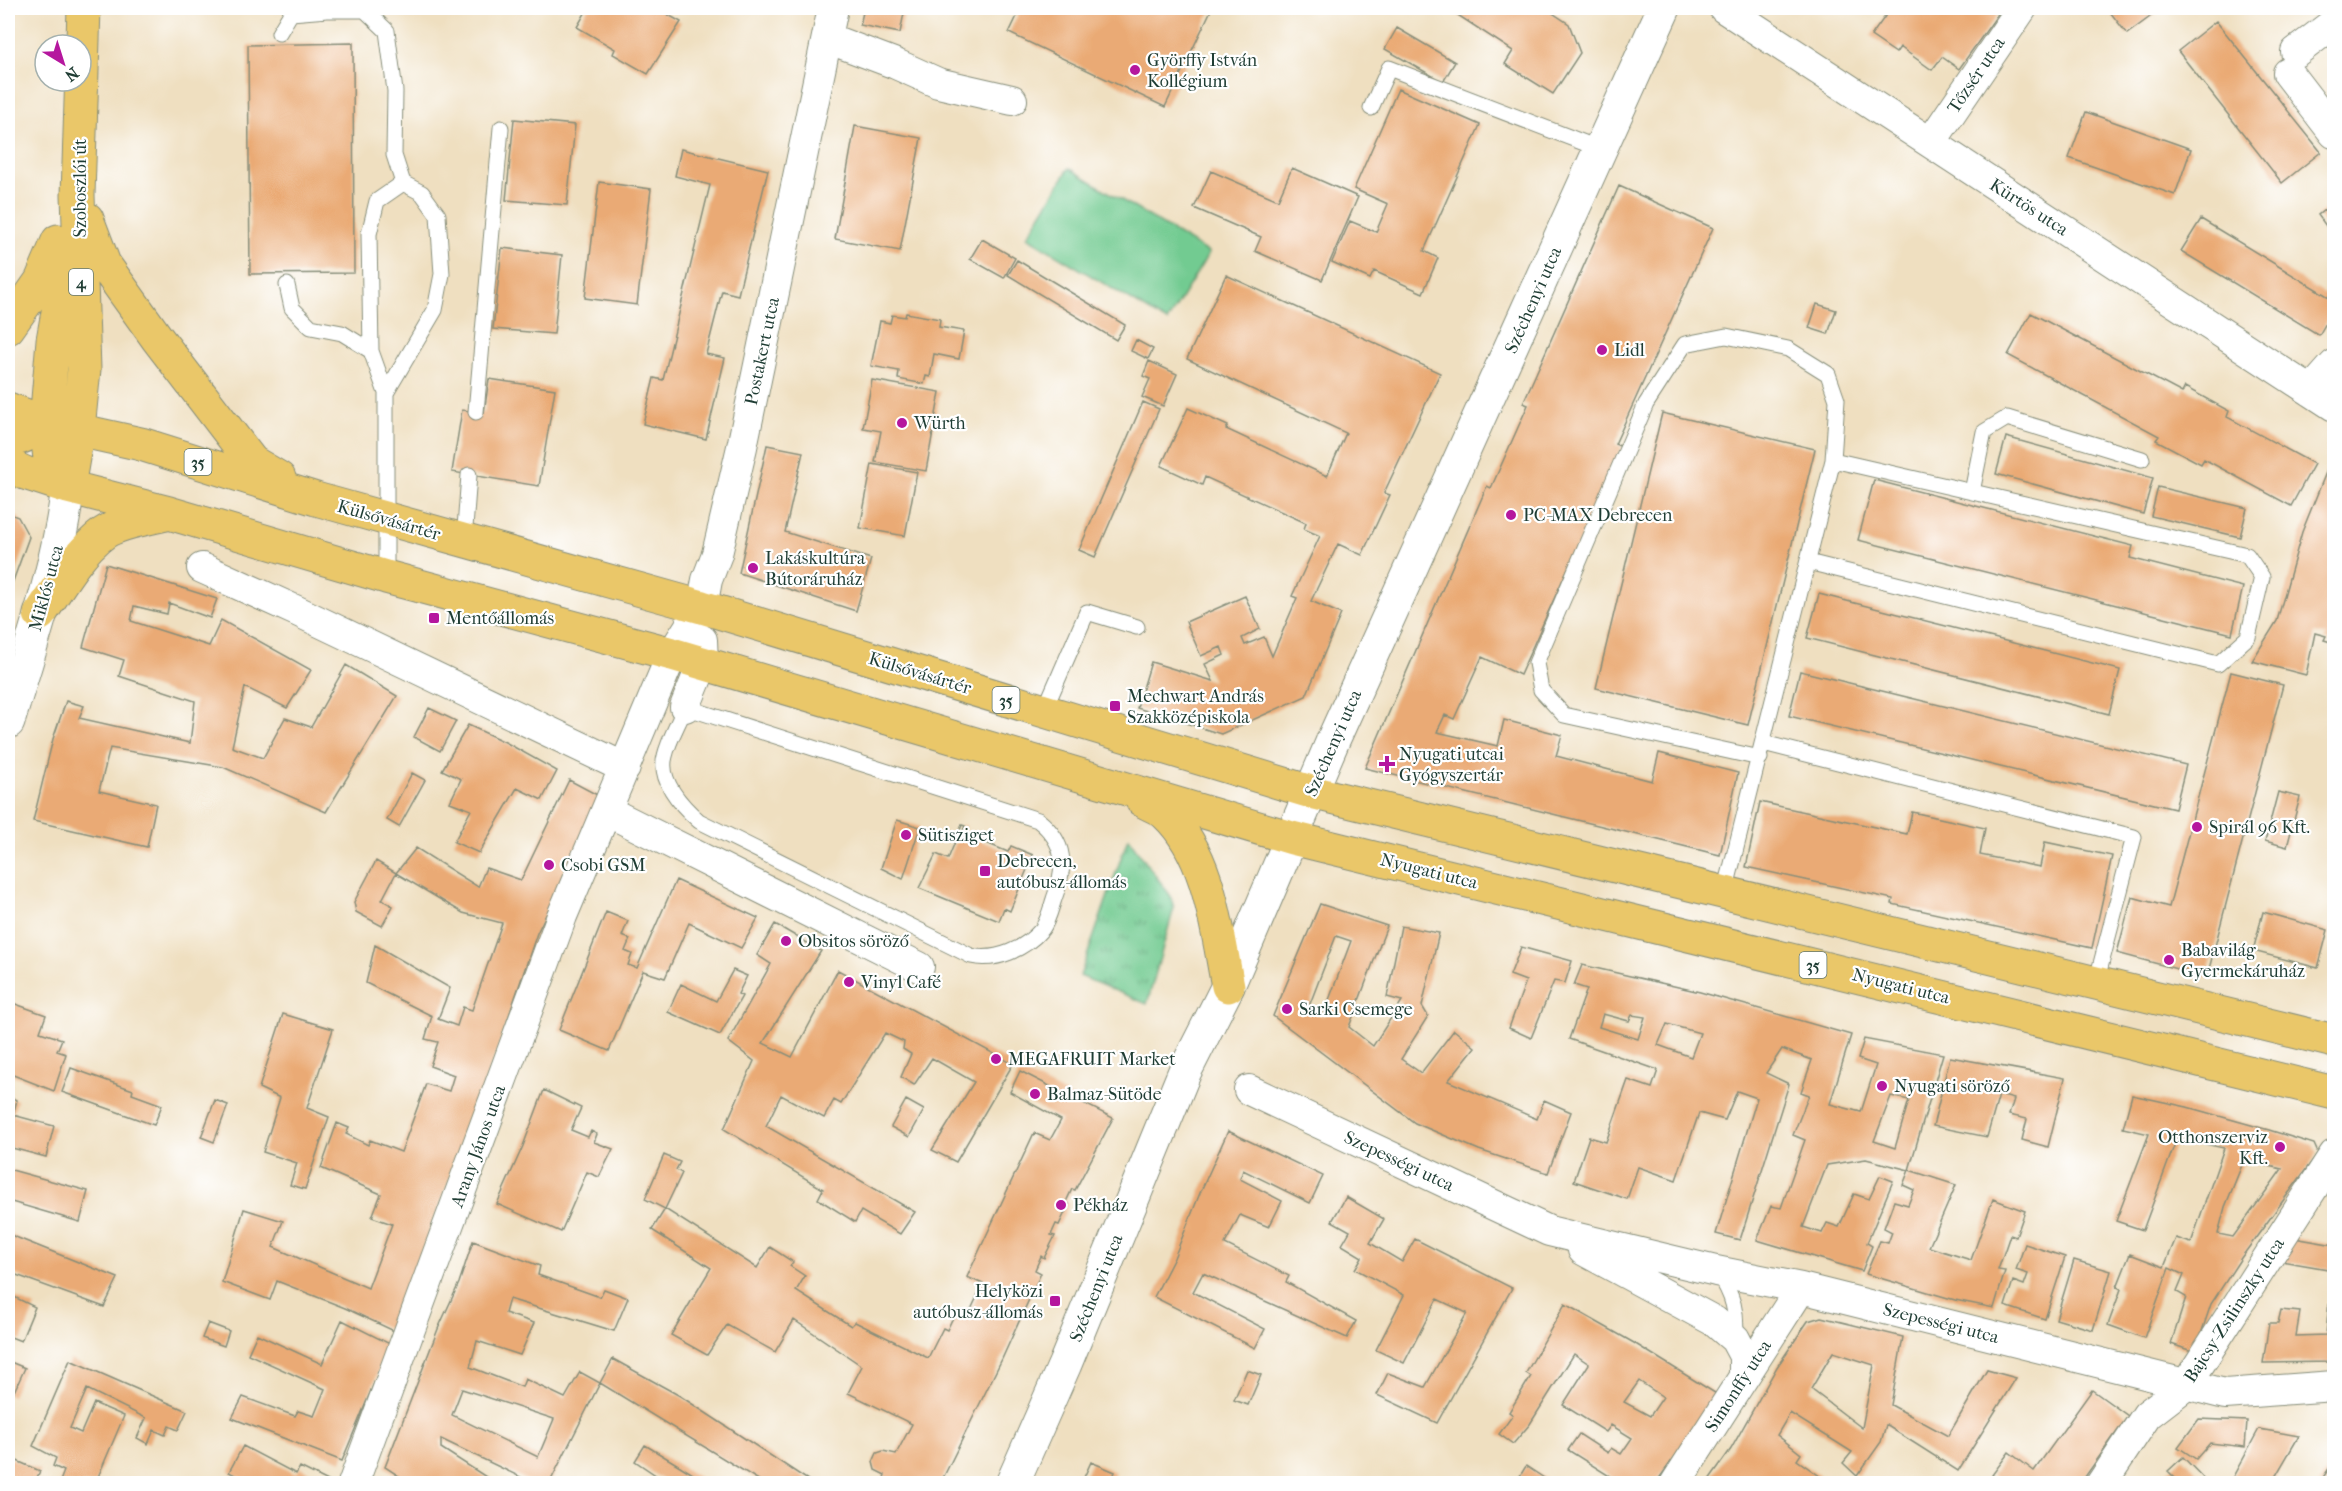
<svg xmlns="http://www.w3.org/2000/svg" width="2342" height="1491" viewBox="0 0 2342 1491" font-family="'IM FELL French Canon',serif">
<style>
.park{fill:url(#park-tufts);stroke:#488462;stroke-width:1.5}
.pitch{fill:#72cb91;stroke:#488462;stroke-width:1.5}
.building{fill:#eaaa74;fill-rule:evenodd}
.lines{fill:none;stroke-linecap:round;stroke-linejoin:round}
.service-casing{stroke:#878e7a;stroke-width:17}
.minor-casing{stroke:#878e7a;stroke-width:32}
.tertiary-casing{stroke:#878e7a;stroke-width:35}
.primary-casing{stroke:#878e7a;stroke-width:35}
.service{stroke:#fff;stroke-width:15}
.minor{stroke:#fff;stroke-width:30}
.tertiary{stroke:#fff;stroke-width:33}
.primary{stroke:#eac769;stroke-width:33}
.poi-dot{fill:#b5179e;stroke:#fff;stroke-width:2}
.labels{text-anchor:middle;stroke-width:4.5;stroke-linejoin:round;paint-order:stroke}
.shield{fill:#fff;stroke:#627771;stroke-width:1.5}
.shield-label{font-size:16px;font-weight:bold;fill:#1f3d34}
.poi-label{font-size:18px;fill:#1f3d34;stroke:#fff;text-anchor:start}
.street-label{font-size:18px;fill:#1f3d34;stroke:#fff}
</style>
<defs>
<pattern id="park-tufts" width="24" height="20" patternUnits="userSpaceOnUse" patternTransform="scale(1.5)"><rect width="24" height="20" fill="#72cb91"/><path d="M3 7l-1-3M5 7V3M7 7l1-3M15 17l-1-3M17 17v-4M19 17l1-3" fill="none" stroke="#5da677"/></pattern>
</defs>
<rect width="100%" height="100%" fill="#fff"/>
<filter id="ink" filterUnits="userSpaceOnUse"><feTurbulence type="fractalNoise" baseFrequency=".0167" numOctaves="2"/><feDisplacementMap in="SourceGraphic" scale="12" xChannelSelector="R" yChannelSelector="G"/><feConvolveMatrix kernelMatrix="1 2 1 2 8 2 1 2 1" color-interpolation-filters="sRGB"/></filter>
<filter id="wash" filterUnits="userSpaceOnUse"><feTurbulence type="fractalNoise" baseFrequency=".008" numOctaves="4" result="noise"/><feDisplacementMap in="SourceGraphic" scale="24" xChannelSelector="R" yChannelSelector="G"/><feGaussianBlur stdDeviation="1.35" result="paint"/><feColorMatrix in="noise" values="0 0 0 0 0 0 0 0 0 0 0 0 0 0 0 0 0 1.4 0 .05"/><feComposite in="paint" operator="in"/></filter>
<g filter="url(#wash)">
<rect width="100%" height="100%" fill="#efdfc0"/>
<path class="park" d="M1128 838 1170 895 1174 908 1147 1004 1080 976Z"/>
<path class="pitch" d="M1069 168 1209 253 1167 322 1027 237Z"/>
<g id="blocks">
<path class="building" d="M588 8H656L681 22 648 74 613 54 615 49 577 27Z
M864 8H905L900 33 860 25Z
M1021 8H1212L1165 107 1009 33Z
M1447 8H1545L1569 24 1580 53 1553 94 1505 64 1513 51Z
M1891 8H1954L1959 11 1961 8H1989L1998 14 1959 69 1942 57 1932 70 1900 47 1896 53 1871 36Z
M2107 8H2162L2127 34Z
M2216 21 2321 152 2282 183 2178 51Z
M1397 28 1455 62 1443 82 1385 49Z
M353 43 354 273 250 274 248 45Z
M1398 89 1480 125 1424 251 1438 258 1423 293 1374 271 1370 279 1332 262 1350 221 1376 232 1388 204 1354 189Z
M2086 112 2191 149 2175 195 2069 158Z
M514 119 575 125 567 205 506 200Z
M855 126 921 138 900 251 835 239Z
M681 149 768 170 738 295 722 291 706 354 725 358 706 439 643 424 654 378 663 380 710 185 675 176Z
M1292 168 1358 197 1322 280 1255 251 1261 237 1194 208 1211 171 1278 200Z
M599 182 651 189 637 305 585 298Z
M1619 186 1713 228 1615 444 1622 447 1520 675 1482 657 1454 719 1445 715 1437 732 1498 746 1504 720 1562 735 1556 756 1652 781 1659 753 1738 773 1720 855 1365 768 1487 486 1491 488 1528 405 1523 403Z
M2334 202V237L2318 215Z
M2201 219 2334 300V309L2319 335 2181 251Z
M982 239 1015 258 1004 278 970 259Z
M502 248 562 255 554 334 493 329Z
M1017 260 1125 325 1116 340 1008 275Z
M1226 275 1440 373 1384 493 1390 495 1362 555 1338 544 1311 601 1341 614 1306 696 1221 734 1137 708 1151 662 1213 681 1205 664 1224 655 1221 647 1201 656 1186 622 1245 596 1260 629 1242 638 1245 645 1264 637 1272 656 1297 598 1292 596 1320 536 1304 529 1306 523 1205 477 1202 485 1161 466 1188 408 1228 426 1226 429 1327 476 1346 433 1187 359Z
M1817 304 1836 310 1828 334 1809 328Z
M906 313 940 319 939 327 964 331 959 359 934 354 930 377 926 376 924 384 898 379 899 371 871 366 880 321 890 323 892 315 905 317Z
M2031 313 2182 393 2185 387 2229 411 2227 417 2314 464 2291 506 2204 459 2201 464 2156 440 2159 436 2008 355Z
M1136 340 1153 349 1148 359 1131 351Z
M1149 361 1177 374 1163 406 1142 397 1150 379 1143 376Z
M489 379 555 389 539 486 452 472 462 410 484 413Z
M872 380 940 392 926 471 875 462 881 431 863 428Z
M1143 402 1159 409 1095 557 1079 550Z
M1662 413 1815 449 1748 725 1596 688Z
M2006 437 2153 478 2143 514 1996 474Z
M767 445 803 452 785 532 871 559 856 611 739 573Z
M872 464 917 472 905 536 860 528Z
M2327 470 2334 473V643L2324 640 2326 636 2315 633 2306 675 2252 661 2277 621 2302 532Z
M1874 480 2133 546 2130 558 2243 587 2232 634 1858 540Z
M2158 487 2247 508 2240 537 2151 516Z
M8 513 18 517 29 537 8 595Z
M106 564 217 599 210 618 169 603 167 614 134 606 131 621 209 646 221 620 311 670 287 708 245 687 232 747 263 758 285 718 311 727 346 665 397 696 326 812 223 767 110 748 99 791 156 804 147 847 33 821 53 739 66 701 84 706 79 718 190 743 195 701 119 676 124 660 83 647Z
M1819 594 2120 670 2109 714 1807 638Z
M1800 671 2186 765 2175 809 1789 716Z
M2231 672 2283 685 2207 977 2117 953 2132 897 2169 907Z
M429 708 456 721 440 751 414 737Z
M468 725 505 742 557 771 542 800 517 788 479 853 454 842 471 810 450 802 461 779 442 770Z
M412 773 425 780 399 827 387 820Z
M569 780 603 798 537 933 499 1045 394 1331 345 1308 277 1281 270 1300 222 1282 244 1209 283 1221 273 1247 368 1288 392 1224 372 1217 381 1194 321 1168 337 1123 349 1128 346 1134 368 1145 370 1140 401 1152 426 1084 449 1091 454 1075 430 1066 438 1042 425 1039 432 1016 366 983 375 945 450 988 438 1019 457 1026 463 1007 472 1010 502 923 463 913 396 873 382 900 393 906 382 926 356 912 354 902 376 861 396 873 416 848 478 887 486 868 521 880Z
M2278 792 2300 797 2287 847 2265 841Z
M1760 802 1907 834 1912 812 1985 828 1980 855 2040 867 2045 842 2112 856 2092 948 1892 904 1893 899 1746 867Z
M897 820 920 827 903 879 881 868Z
M962 825 965 826 962 833 1008 852 1011 846 1033 855 1010 911 1004 908 999 921 919 888 936 854 948 859Z
M676 880 758 918 741 948 689 923 665 978 643 971 609 1051 559 1030 606 912 628 921 622 936 630 939 625 951 632 954 628 965 637 968Z
M1320 904 1387 926 1349 1027 1373 1046 1402 1001 1387 997 1401 926 1439 933 1422 1006 1428 1016 1401 1059 1421 1073 1454 1030 1475 1047 1448 1081 1537 1119 1544 1100 1571 1112 1548 1173 1479 1150 1415 1123 1273 1016ZM1336 936 1351 941 1323 1016 1308 1009Z
M2263 912 2328 930 2318 968 2253 951Z
M775 924 821 951 763 1043 792 1057 838 970 1013 1064 956 1162 932 1150 974 1082 932 1058 914 1085 901 1077 911 1054 903 1049 904 1042 885 1033 841 1104 834 1100 824 1118 781 1095 766 1126 915 1212 900 1234 861 1211 855 1222 818 1199 823 1189 724 1129 754 1061 728 1041 771 964 757 955Z
M1521 947 1572 961 1565 983 1554 981 1531 1038 1509 1028 1526 981 1510 975Z
M1582 965 1700 992 1851 1035 1830 1104 1861 1112 1876 1065 1858 1059 1864 1039 1943 1054 1909 1170 1866 1159 1827 1165 1803 1227 1822 1233 1827 1223 1839 1227 1854 1194 1869 1199 1880 1176 1893 1181 1867 1243 1872 1246 1862 1271 1757 1240 1771 1206 1781 1208 1805 1140 1793 1135 1809 1095 1801 1092 1812 1060 1782 1049 1766 1073 1789 1084 1740 1240 1716 1234 1757 1098 1737 1091 1725 1120 1699 1113 1676 1180 1638 1167 1627 1199 1574 1181 1589 1137 1606 1142 1628 1080 1652 1088 1658 1070 1569 1039 1587 989 1574 985ZM1603 1014 1629 1021 1632 1015 1645 1017 1638 1039 1599 1027ZM1667 1024 1700 1033 1691 1057 1658 1045ZM1891 1096 1909 1100 1895 1148 1874 1141Z
M733 970 747 976 738 994 742 996 720 1035 668 1012 681 984 716 1001Z
M10 1002 46 1015 40 1032 62 1039 57 1051 66 1054 54 1091 8 1073V1010Z
M283 1014 333 1029 307 1108 329 1117 305 1189 290 1185 297 1163 263 1152 280 1098 259 1088Z
M1950 1057 2065 1078 2048 1147 2022 1140 2027 1119 2009 1115 2014 1099 1999 1095 1987 1137 1933 1126Z
M71 1068 133 1090 132 1094 162 1105 154 1125 62 1092Z
M1020 1071 1113 1118 1075 1190 1072 1189 1066 1202 1069 1204 1059 1225 1056 1224 1051 1235 1055 1236 1044 1258 1041 1256 1035 1270 1041 1273 1002 1359 940 1484H882L885 1475 875 1470 873 1462 877 1453 883 1451 896 1454 912 1424 848 1393 862 1366 794 1320 775 1352 727 1325 707 1355 671 1335 711 1268 652 1230 665 1209 645 1199 664 1155 680 1162 676 1170 682 1173 665 1209 757 1268 770 1247 793 1262 790 1266 805 1276 796 1291 851 1326 855 1322 928 1358 943 1328 947 1330 956 1311 968 1316 983 1284 967 1277 1034 1133 1050 1140 1061 1120 1010 1092Z
M544 1090 581 1108 571 1130 588 1137 591 1131 597 1134 594 1142 613 1149 599 1177 587 1172 561 1232 497 1204 523 1146Z
M2132 1095 2187 1107 2269 1130 2314 1144 2318 1153 2241 1258 2211 1304 2195 1352 2171 1344 2186 1297 2177 1292 2184 1275 2169 1268 2144 1338 2108 1325 2121 1289 2117 1287 2130 1254 2164 1267 2176 1238 2191 1243 2224 1148 2177 1138 2143 1230 2116 1221 2149 1134 2123 1128ZM2244 1160 2282 1169 2233 1237 2218 1234 2225 1207Z
M8 1097 17 1100 13 1115 54 1126 46 1157 8 1147Z
M215 1100 228 1105 214 1142 201 1137Z
M906 1100 924 1110 909 1137 891 1127Z
M1228 1131 1323 1176 1310 1203 1243 1170 1240 1179 1282 1201 1269 1227 1240 1215 1225 1244 1289 1276 1286 1282 1356 1321 1347 1338 1203 1273 1193 1292 1265 1329 1255 1348 1154 1297 1174 1258 1200 1193Z
M8 1169 88 1191 80 1222 8 1201Z
M1909 1170 1956 1185 1929 1247 1971 1260 1993 1199 2025 1211 2016 1237 2010 1235 1998 1270 2005 1271 1994 1308 1955 1300 1866 1274 1880 1241 1888 1243 1892 1232 1884 1228 1894 1201 1908 1205 1914 1190 1903 1185Z
M1346 1197 1384 1219 1370 1243 1402 1262 1415 1239 1512 1288 1437 1423 1377 1395 1388 1373 1425 1387 1467 1313 1437 1299 1404 1363 1376 1350 1404 1295 1355 1269 1362 1257 1342 1245 1350 1231 1332 1221Z
M8 1234 118 1278 104 1307 8 1272Z
M2294 1238 2334 1245V1270L2281 1261Z
M473 1241 540 1266 538 1275 600 1297 604 1289 628 1298 614 1331 509 1299 505 1313 534 1323 520 1355 477 1341 470 1367 522 1387 525 1379 565 1398 580 1372 600 1383 549 1484H535L441 1439V1448L497 1484H411L385 1467 438 1329 459 1283ZM462 1389 554 1419 538 1457 452 1415Z
M2025 1244 2065 1257 2045 1319 2005 1306 2013 1281 2024 1285 2028 1274 2016 1270Z
M2074 1260 2111 1271 2093 1330 2056 1319Z
M2330 1289H2334V1362L2263 1363 2269 1323H2278L2281 1310 2300 1312 2296 1336 2326 1335Z
M8 1294 35 1307 21 1341 8 1336Z
M1565 1304 1634 1343 1723 1398 1687 1440 1655 1484H1622L1568 1450 1579 1434 1608 1453 1611 1448 1621 1454 1632 1438 1611 1425 1606 1432 1563 1405 1589 1364 1574 1354 1530 1424 1513 1444 1499 1434 1513 1415 1509 1412 1531 1376 1526 1373ZM1639 1381 1663 1397 1650 1416 1624 1402Z
M1821 1317 1903 1337 1891 1405 1948 1436 1987 1370 2016 1378 1958 1471 1886 1425 1881 1442 1857 1476 1843 1463 1852 1452 1790 1413 1777 1435 1801 1454 1797 1460 1831 1484H1789L1777 1477 1774 1484H1706L1731 1449 1777 1367 1808 1321ZM1833 1352 1874 1365 1862 1428 1811 1389Z
M342 1320 390 1344 342 1461 232 1418 243 1397 295 1416 298 1411 314 1416 325 1389 248 1354 257 1334 322 1364Z
M208 1323 229 1331 224 1346 202 1338Z
M613 1359 680 1396 814 1484H765L600 1383Z
M70 1360 187 1411 178 1430 169 1426 165 1435 154 1430 148 1444 137 1438 146 1418 87 1389 70 1428 81 1433 94 1403 124 1416 95 1484H59L64 1471 53 1466 56 1458 33 1446Z
M8 1361 25 1368 12 1396 8 1394Z
M1247 1370 1261 1375 1248 1405 1234 1400Z
M2092 1390 2128 1416 2080 1484H2004L1992 1475 2009 1452 2034 1471Z
M2199 1419 2247 1421 2245 1447 2210 1443 2196 1459 2178 1447Z
M2259 1429 2299 1436 2271 1484H2229Z
M645 1445 680 1466 709 1484H669L635 1461Z
M243 1446 296 1474 300 1467 334 1484H252L229 1472Z
M8 1457 40 1471 34 1484H8Z
M2183 1457 2209 1484H2181L2168 1471Z
M2334 1461V1484H2318L2320 1482Z
M1091 1462 1115 1472 1110 1484H1081Z
M1526 1466 1553 1484H1515Z"/>
</g>
</g>
<g filter="url(#ink)">
<use href="#blocks" fill-opacity="0" stroke="#878e7a" stroke-width="1.5"/>
<g class="lines">
<g class="service-casing">
<path id="service" d="M279 33 291 13 327 10H365L387 31 395 91 394 155 403 183
M1371 108 1389 68 1600 149
M287 285 292 308 311 327 342 333 371 351 386 393V577
M371 351 369 234 377 201 403 183 422 193 438 215 442 274 435 310 386 393
M476 412 501 128
M1972 492 1984 432 2007 418 2142 459
M464 541 469 475
M1808 562 2218 664 2248 637 2262 577 2247 555 1833 460
M685 707 1038 820C1067 843 1066 867 1054 899 1051 908 1048 921 1042 929 1025 949 996 962 971 956L699 821C682 806 658 781 665 756 669 739 679 723 685 707Z
M1044 711 1087 612 1137 627
M1763 743 2134 837 2096 983
M1725 892 1833 460 1837 400 1828 374 1788 349 1726 336 1685 344 1646 404 1536 663 1541 690 1564 715 1760 758
M1718 1273C1733 1295 1738 1313 1735 1339"/>
</g>
<g class="minor-casing">
<path id="minor" d="M1724 8 2334 406
M827 38 896 64 938 83 1012 100
M2296 52 2334 23
M2288 73 2334 133
M1931 142 2022 8
M2311 391 2334 365
M202 568 297 611 625 768
M685 707 703 663 702 640
M607 811 919 967
M1249 1090 1549 1231 1716 1271 1801 1288 2225 1394 2334 1386
M1583 1250 1714 1321 1735 1339 1744 1356V1376
M353 1484 562 916 672 654 702 607 707 580 717 554 742 447 833 8
M1675 1484 1801 1288
M2101 1484 2147 1415 2186 1385 2334 1155"/>
</g>
<g class="tertiary-casing">
<path id="tertiary" d="M8 722C31 645 58 567 68 487
M1012 1484 1065 1364 1185 1071 1228 986 1334 738 1664 8"/>
</g>
<g class="primary-casing">
<path id="primary" d="M87 219 104 264 157 338 252 462 279 478
M67 262 53 340 46 423 50 459 68 487
M8 328 41 281 58 241
M8 409 46 423 141 444 316 499 702 607 1311 792 2334 1041
M8 440C26 439 44 426 55 412
M8 465 25 473 68 487 169 513 386 577 672 654 1292 838 2334 1093
M68 487 78 429 84 369 78 195 84 8
M40 614C59 587 77 553 104 533 118 523 149 518 166 514
M1142 800C1150 805 1160 808 1166 814 1210 855 1217 931 1228 986"/>
</g>
<use href="#service" class="service"/>
<use href="#minor" class="minor"/>
<use href="#tertiary" class="tertiary"/>
<use href="#primary" class="primary"/>
</g>
</g>
<g class="poi-dot">
<circle cx="1135" cy="70" r="6"/>
<circle cx="1602" cy="350" r="6"/>
<circle cx="902" cy="423" r="6"/>
<circle cx="1511" cy="515" r="6"/>
<circle cx="753" cy="568" r="6"/>
<rect x="428" y="612" width="12" height="12" rx="3"/>
<rect x="1109" y="700" width="12" height="12" rx="3"/>
<path d="M1384 755h6v6h6v6h-6v6h-6v-6h-6v-6h6z"/>
<circle cx="2197" cy="827" r="6"/>
<circle cx="906" cy="835" r="6"/>
<circle cx="549" cy="865" r="6"/>
<rect x="979" y="865" width="12" height="12" rx="3"/>
<circle cx="786" cy="941" r="6"/>
<circle cx="2169" cy="960" r="6"/>
<circle cx="849" cy="982" r="6"/>
<circle cx="1287" cy="1009" r="6"/>
<circle cx="996" cy="1059" r="6"/>
<circle cx="1882" cy="1086" r="6"/>
<circle cx="1035" cy="1094" r="6"/>
<circle cx="2280" cy="1147" r="6"/>
<circle cx="1061" cy="1205" r="6"/>
<rect x="1049" y="1295" width="12" height="12" rx="3"/>
</g>
<g class="labels">
<g class="shield">
<rect x="69" y="269" width="24" height="26" rx="4.5"/>
<rect x="184.5" y="449" width="27" height="26" rx="4.5"/>
<rect x="992.5" y="687" width="27" height="26" rx="4.5"/>
<rect x="1799.5" y="952" width="27" height="26" rx="4.5"/>
</g>
<g class="shield-label">
<text x="81" y="288">4</text>
<text x="198" y="468">35</text>
<text x="1006" y="706">35</text>
<text x="1813" y="971">35</text>
</g>
<g class="poi-label">
<text x="1147" y="66">Györffy István<tspan x="1147" dy="21">Kollégium</tspan></text>
<text x="1614" y="356">Lidl</text>
<text x="914" y="429">Würth</text>
<text x="1523" y="521">PC-MAX Debrecen</text>
<text x="765" y="564">Lakáskultúra<tspan x="765" dy="21">Bútoráruház</tspan></text>
<text x="446" y="624">Mentőállomás</text>
<text x="1127" y="702">Mechwart András<tspan x="1127" dy="21">Szakközépiskola</tspan></text>
<text x="1399" y="760">Nyugati utcai<tspan x="1399" dy="21">Gyógyszertár</tspan></text>
<text x="2209" y="833">Spirál 96 Kft.</text>
<text x="918" y="841">Sütisziget</text>
<text x="997" y="867">Debrecen,<tspan x="997" dy="21">autóbusz-állomás</tspan></text>
<text x="561" y="871">Csobi GSM</text>
<text x="798" y="947">Obsitos söröző</text>
<text x="2181" y="956">Babavilág<tspan x="2181" dy="21">Gyermekáruház</tspan></text>
<text x="861" y="988">Vinyl Café</text>
<text x="1299" y="1015">Sarki Csemege</text>
<text x="1008" y="1065">MEGAFRUIT Market</text>
<text x="1894" y="1092">Nyugati söröző</text>
<text x="1047" y="1100">Balmaz-Sütöde</text>
<text x="2268" y="1143" text-anchor="end">Otthonszerviz<tspan x="2268" dy="21">Kft.</tspan></text>
<text x="1073" y="1211">Pékház</text>
<text x="1043" y="1297" text-anchor="end">Helyközi<tspan x="1043" dy="21">autóbusz-állomás</tspan></text>
</g>
<g class="street-label">
<text transform="translate(1976 75) rotate(-56)" y="6">Tőzsér utca</text>
<text transform="translate(80 188) rotate(-90)" y="6">Szoboszlói út</text>
<text transform="translate(2029 207) rotate(33)" y="6">Kürtös utca</text>
<text transform="translate(1533 300) rotate(-66)" y="6">Széchenyi utca</text>
<text transform="translate(762 351) rotate(-78)" y="6">Postakert utca</text>
<text transform="translate(389 520) rotate(16)" y="6">Külsővásártér</text>
<text transform="translate(46 588) rotate(-75)" y="6">Miklós utca</text>
<text transform="translate(920 673) rotate(17)" y="6">Külsővásártér</text>
<text transform="translate(1333 743) rotate(-66)" y="6">Széchenyi utca</text>
<text transform="translate(1429 871) rotate(14)" y="6">Nyugati utca</text>
<text transform="translate(1901 986) rotate(14)" y="6">Nyugati utca</text>
<text transform="translate(478 1146) rotate(-70)" y="6">Arany János utca</text>
<text transform="translate(1399 1161) rotate(25)" y="6">Szepességi utca</text>
<text transform="translate(1096 1288) rotate(-68)" y="6">Széchenyi utca</text>
<text transform="translate(2234 1310) rotate(-57)" y="6">Bajcsy-Zsilinszky utca</text>
<text transform="translate(1941 1323) rotate(14)" y="6">Szepességi utca</text>
<text transform="translate(1738 1386) rotate(-57)" y="6">Simonffy utca</text>
</g>
</g>
<rect width="2342" height="1491" fill="none" stroke="#fff" stroke-width="30"/>
<g transform="translate(63 63) rotate(142)"><circle r="28" fill="#ffffff" stroke="#a5b1ae" stroke-width="1.5"/>
<path d="M0-4.5L10 22L0 15L-10 22Z" fill="#b5179e"/>
<text y="-9" font-size="16" font-weight="bold" text-anchor="middle" fill="#1f3d34">N</text>
</g>
</svg>
